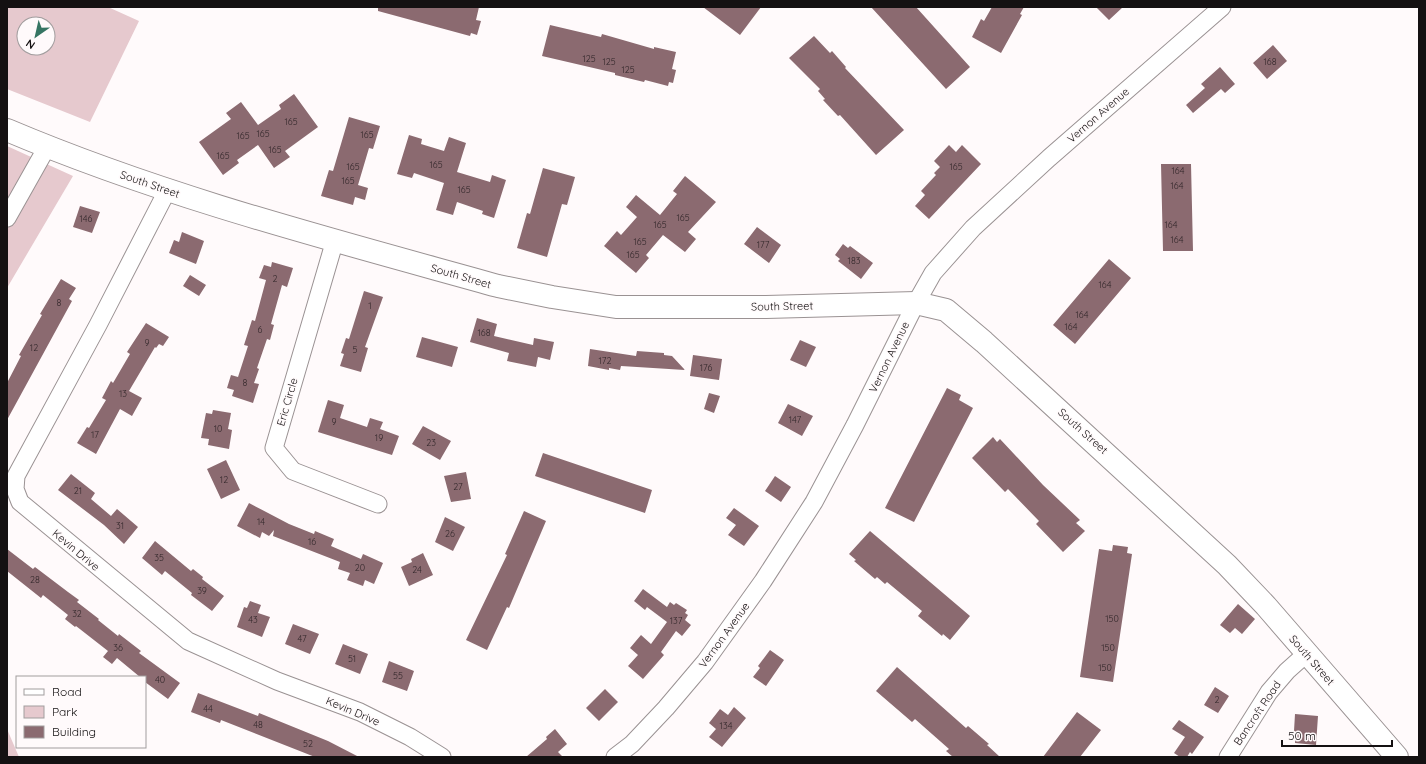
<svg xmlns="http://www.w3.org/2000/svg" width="1426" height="764" viewBox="0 0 1426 764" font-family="Quicksand,sans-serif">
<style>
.green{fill:#e6c9ce;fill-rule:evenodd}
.building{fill:#8b6a70}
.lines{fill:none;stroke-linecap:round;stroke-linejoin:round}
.street-casing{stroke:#9a9293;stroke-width:19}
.secondary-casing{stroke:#9a9293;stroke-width:24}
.street{stroke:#fff;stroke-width:17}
.secondary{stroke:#fff;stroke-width:22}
.labels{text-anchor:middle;stroke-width:3;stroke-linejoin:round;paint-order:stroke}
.number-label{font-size:9px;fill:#32272a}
.street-label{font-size:11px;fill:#141112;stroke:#fffafb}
</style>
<rect width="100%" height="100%" fill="#fffafb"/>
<path class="green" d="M7 7H108L139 21 90 122 7 89ZM24 24H48V48H24Z
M7 146 73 176 7 288Z
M7 729 19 757H7Z"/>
<path class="building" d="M378 7H479L476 20 481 21 477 35 471 33 470 36 378 11Z
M703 7H761L740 35Z
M871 7H916L970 67 946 89Z
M992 7H1024L1020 14 1022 15 1001 53 972 37 981 19 984 21Z
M1096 7H1123L1109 20Z
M550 25 601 37 602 34 654 49V47L676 52 672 69 676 70 673 83 669 82 668 86 645 80 644 82 615 75V73L542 56Z
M814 36 830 53 832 51 846 67 845 68 904 130 876 155 840 115 838 116 823 100 825 99 818 91 820 89 789 58Z
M1273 45 1287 61 1267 79 1253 63Z
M1220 67 1235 84 1225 93 1221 89 1193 113 1186 105 1205 88 1201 84Z
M294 94 318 127 285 151 290 157 274 168 258 145 237 160 239 163 223 175 199 142 231 119 226 113 241 102 258 125 281 109 279 105Z
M349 117 380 126 373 149 369 148 358 185 368 188 365 200 355 197 353 205 321 196 329 170 333 171Z
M409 135 422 139 421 144 444 151 449 137 466 143 457 172 490 182 492 175 506 180 494 218 482 214 483 211 457 202 453 215 436 210 444 183 414 173 412 178 397 174Z
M949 145 956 152 962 145 981 164 929 219 915 206 925 195 921 191 936 175 934 173 940 167 934 161Z
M1161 164H1191L1193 251H1163Z
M543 168 575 177 567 205 562 204 547 257 517 248 527 213 530 214Z
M685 176 716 202 688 232 696 239 685 252 663 235 646 255 649 258 636 273 604 246 617 231 621 235 637 217 626 207 636 195 660 215 677 194 673 191Z
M80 206 100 212 92 233 73 227Z
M757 227 781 245 769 263 744 244Z
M182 232 204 241 196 264 169 253 174 240 179 242Z
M843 244 848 248 850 246 873 263 861 279 838 261 840 259 835 255Z
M1109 259 1131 278 1075 344 1053 325Z
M272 262 293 268 287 287 282 285 271 324 274 325 270 340 267 339 257 368 259 369 254 383 259 384 253 403 232 396 234 390 227 388 231 375 238 377 248 346 244 345 252 320 255 321 266 280 259 278 264 265 271 267Z
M190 275 206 285 199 296 183 286Z
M61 279 76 288 69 299 72 301 7 420V383L21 356 19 355 42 315 40 314Z
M364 291 383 297 365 347 368 348 361 372 340 366 344 354 341 353 346 338 349 339Z
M477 318 497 324 494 336 533 345 534 338 554 342 550 360 538 357 536 367 507 361 509 353 470 342Z
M146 323 169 337 163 346 159 344 156 348 155 347 129 391 142 398 132 416 120 409 96 454 77 443 87 427 89 428 106 400 102 398 111 381 113 383 130 354 127 352Z
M422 337 458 347 452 367 416 357Z
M800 340 816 347 806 367 790 360Z
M590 349 636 356 637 351 664 353V355L672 356 685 370 621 366 620 370 609 368V370L588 366Z
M693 355 722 359 719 380 690 376Z
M947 388 961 395 959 400 973 408 914 522 885 508Z
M709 393 720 396 714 413 704 409Z
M328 400 344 405 340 418 367 427 370 418 383 422 380 429 399 436 392 455 318 432Z
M788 404 813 416 802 436 778 423Z
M213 410 231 413 228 429 232 430 229 449 208 445 209 439 201 438 206 413 212 414Z
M423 426 451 441 440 460 412 444Z
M993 437 997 442 1000 439 1043 485 1080 520 1076 523 1085 531 1063 552 1036 524 1039 521 1008 489 1005 492 972 458Z
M543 453 652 490 645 513 535 476Z
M226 460 240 490 221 499 207 469Z
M466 472 471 499 451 502 444 476Z
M71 474 95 493 91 499 111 516 117 509 138 527 124 544 104 525 58 490Z
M775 476 791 487 781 502 765 491Z
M249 503 289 524 314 534 315 531 334 539 331 546 361 559 363 554 383 563 374 584 365 580 363 586 347 580 350 573 338 569 340 562 273 536 274 530 269 536 262 532 260 538 237 526Z
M734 508 759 526 744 546 728 535 736 525 726 518Z
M524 511 546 521 509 608 507 607 487 650 466 640 507 555 505 554Z
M445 517 465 527 453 551 435 542Z
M870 531 970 616 950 640 943 634 942 636 918 616 922 611 887 582 885 584 877 577 875 579 854 561 856 560 849 554Z
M155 541 191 571 193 569 203 577 202 579 224 596 212 611 191 595 192 593 165 571 162 575 142 558Z
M1113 545 1128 547 1127 553 1132 554 1113 682 1080 677 1099 549 1112 551Z
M7 549 33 569 35 567 68 592 79 600 77 602 99 619 98 620 118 636 119 634 141 651 139 653 180 683 168 699 145 682V677H140L117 658 112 664 103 657 108 651 76 626 75 627 65 619 68 615 43 595 41 598 7 571Z
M423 553 433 575 409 586 401 567 412 562 411 559Z
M643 589 667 607 670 602 674 605 676 603 687 610 685 613 688 615 685 620 691 625 682 636 676 631 661 652 664 655 643 679 628 666 638 655 630 648 641 635 651 644 667 622 647 607 645 610 634 601Z
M250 601 261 605 258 613 270 617 262 637 237 627 244 607 247 608Z
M1238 604 1255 619 1242 634 1235 628 1230 633 1220 625Z
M293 624 319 634 310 654 285 644Z
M343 644 368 654 360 674 335 664Z
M770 650 784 660 766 686 753 677 760 668 758 666Z
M389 661 414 671 407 691 382 682Z
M897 667 966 728 968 726 989 744 987 745 1000 757H953L946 751 949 749 915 719 912 722 876 691Z
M1215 687 1229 696 1218 713 1204 705Z
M605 689 618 702 599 721 586 708Z
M198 693 258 716 259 713 328 741 359 757H315L221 720 220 723 207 718 191 712Z
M734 707 746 718 722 747 709 737 716 729 709 723 720 709 728 715Z
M1077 712 1101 730 1080 757H1043Z
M1295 714 1318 716 1316 745 1295 743 1296 732 1294 731Z
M1179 720 1204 737 1192 754 1190 752 1187 757H1180L1174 753 1185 737 1172 729Z
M555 729 567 744 558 752 563 757H526L547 739 546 737Z"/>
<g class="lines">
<g class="street-casing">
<path id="street" d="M167 191 98 325 16 476 15 489 20 502 188 641 277 681 360 712 410 737 442 757
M7 218 47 147
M335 240 274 448 293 471 378 504
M615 757 632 744 666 708 705 662 763 581 814 502 855 425 916 303 933 273 973 228 1049 158 1222 7
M1228 757 1269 692 1287 671 1306 654"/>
</g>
<g class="secondary-casing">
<path id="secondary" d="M7 130C165 197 333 240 498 286L552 297 616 307H766L916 303 946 310 984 342 1227 565 1266 606 1397 757"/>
</g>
<use href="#street" class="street"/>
<use href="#secondary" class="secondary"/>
</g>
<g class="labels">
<g class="number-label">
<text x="589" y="62">125</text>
<text x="609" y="65">125</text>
<text x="1270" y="65">168</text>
<text x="628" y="73">125</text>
<text x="291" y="125">165</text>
<text x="263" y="137">165</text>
<text x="367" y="138">165</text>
<text x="243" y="139">165</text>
<text x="275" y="153">165</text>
<text x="223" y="159">165</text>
<text x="436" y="168">165</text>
<text x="353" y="170">165</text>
<text x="956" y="170">165</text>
<text x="1178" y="174">164</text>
<text x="348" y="184">165</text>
<text x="1177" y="189">164</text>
<text x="464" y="193">165</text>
<text x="683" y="221">165</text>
<text x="86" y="222">146</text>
<text x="660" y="228">165</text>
<text x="1171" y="228">164</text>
<text x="1177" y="243">164</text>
<text x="640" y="245">165</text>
<text x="763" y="248">177</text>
<text x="633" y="258">165</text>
<text x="854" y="264">183</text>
<text x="275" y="282">2</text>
<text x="1105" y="288">164</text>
<text x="59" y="306">8</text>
<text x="370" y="309">1</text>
<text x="1082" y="318">164</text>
<text x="1071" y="330">164</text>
<text x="260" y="333">6</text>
<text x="484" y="336">168</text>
<text x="147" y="346">9</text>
<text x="34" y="351">12</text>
<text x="355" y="353">5</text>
<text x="605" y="364">172</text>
<text x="706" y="371">176</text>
<text x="245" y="386">8</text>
<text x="123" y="397">13</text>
<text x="795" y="423">147</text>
<text x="334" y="425">9</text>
<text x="218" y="432">10</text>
<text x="95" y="438">17</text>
<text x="379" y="441">19</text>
<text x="431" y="446">23</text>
<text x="224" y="483">12</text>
<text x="458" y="490">27</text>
<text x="78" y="494">21</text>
<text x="261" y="525">14</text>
<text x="120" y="529">31</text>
<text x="450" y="537">26</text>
<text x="312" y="545">16</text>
<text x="159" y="561">35</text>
<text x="360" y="571">20</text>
<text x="417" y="573">24</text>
<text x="35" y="583">28</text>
<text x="202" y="594">39</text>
<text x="77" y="617">32</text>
<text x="1112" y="622">150</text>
<text x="253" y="623">43</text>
<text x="676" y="624">137</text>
<text x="302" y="642">47</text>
<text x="118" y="651">36</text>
<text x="1108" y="651">150</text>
<text x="352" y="662">51</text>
<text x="1105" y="671">150</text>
<text x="398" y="679">55</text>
<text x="160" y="683">40</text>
<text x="1217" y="703">2</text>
<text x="208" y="712">44</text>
<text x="258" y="728">48</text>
<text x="726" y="729">134</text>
<text x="308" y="747">52</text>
</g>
<g class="street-label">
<text transform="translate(1098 115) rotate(-41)" y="4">Vernon Avenue</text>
<text transform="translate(150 184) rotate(19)" y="4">South Street</text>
<text transform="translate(461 276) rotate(16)" y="4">South Street</text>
<text transform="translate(782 306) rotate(-1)" y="4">South Street</text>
<text transform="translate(889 357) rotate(-64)" y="4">Vernon Avenue</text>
<text transform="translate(287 402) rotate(-74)" y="4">Eric Circle</text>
<text transform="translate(1083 431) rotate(42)" y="4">South Street</text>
<text transform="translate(76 550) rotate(40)" y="4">Kevin Drive</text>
<text transform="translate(724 635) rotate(-54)" y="4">Vernon Avenue</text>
<text transform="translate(1312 660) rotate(49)" y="4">South Street</text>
<text transform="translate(353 711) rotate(23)" y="4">Kevin Drive</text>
<text transform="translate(1257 713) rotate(-56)" y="4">Bancroft Road</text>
</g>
</g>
<rect width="1426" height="764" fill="none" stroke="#141112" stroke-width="16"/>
<rect x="16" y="676" width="130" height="72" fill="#fffafb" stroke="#a19d9e"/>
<rect x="24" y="689" width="20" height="6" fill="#ffffff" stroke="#a19d9e"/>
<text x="52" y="696" font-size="12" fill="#141112">Road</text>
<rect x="24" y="706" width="20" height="12" fill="#e6c9ce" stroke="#a19d9e"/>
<text x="52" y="716" font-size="12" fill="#141112">Park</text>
<rect x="24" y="726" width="20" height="12" fill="#8b6a70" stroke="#a19d9e"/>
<text x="52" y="736" font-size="12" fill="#141112">Building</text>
<g transform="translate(36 36) rotate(214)"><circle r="19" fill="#fffafb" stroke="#a19d9e"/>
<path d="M0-3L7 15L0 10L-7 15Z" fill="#367563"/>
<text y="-6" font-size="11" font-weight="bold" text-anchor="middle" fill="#141112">N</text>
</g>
<path d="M1282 740v6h110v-6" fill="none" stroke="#141112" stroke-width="2"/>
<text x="1288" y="740" font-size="12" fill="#141112" stroke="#fffafb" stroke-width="3" paint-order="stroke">50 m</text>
</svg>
